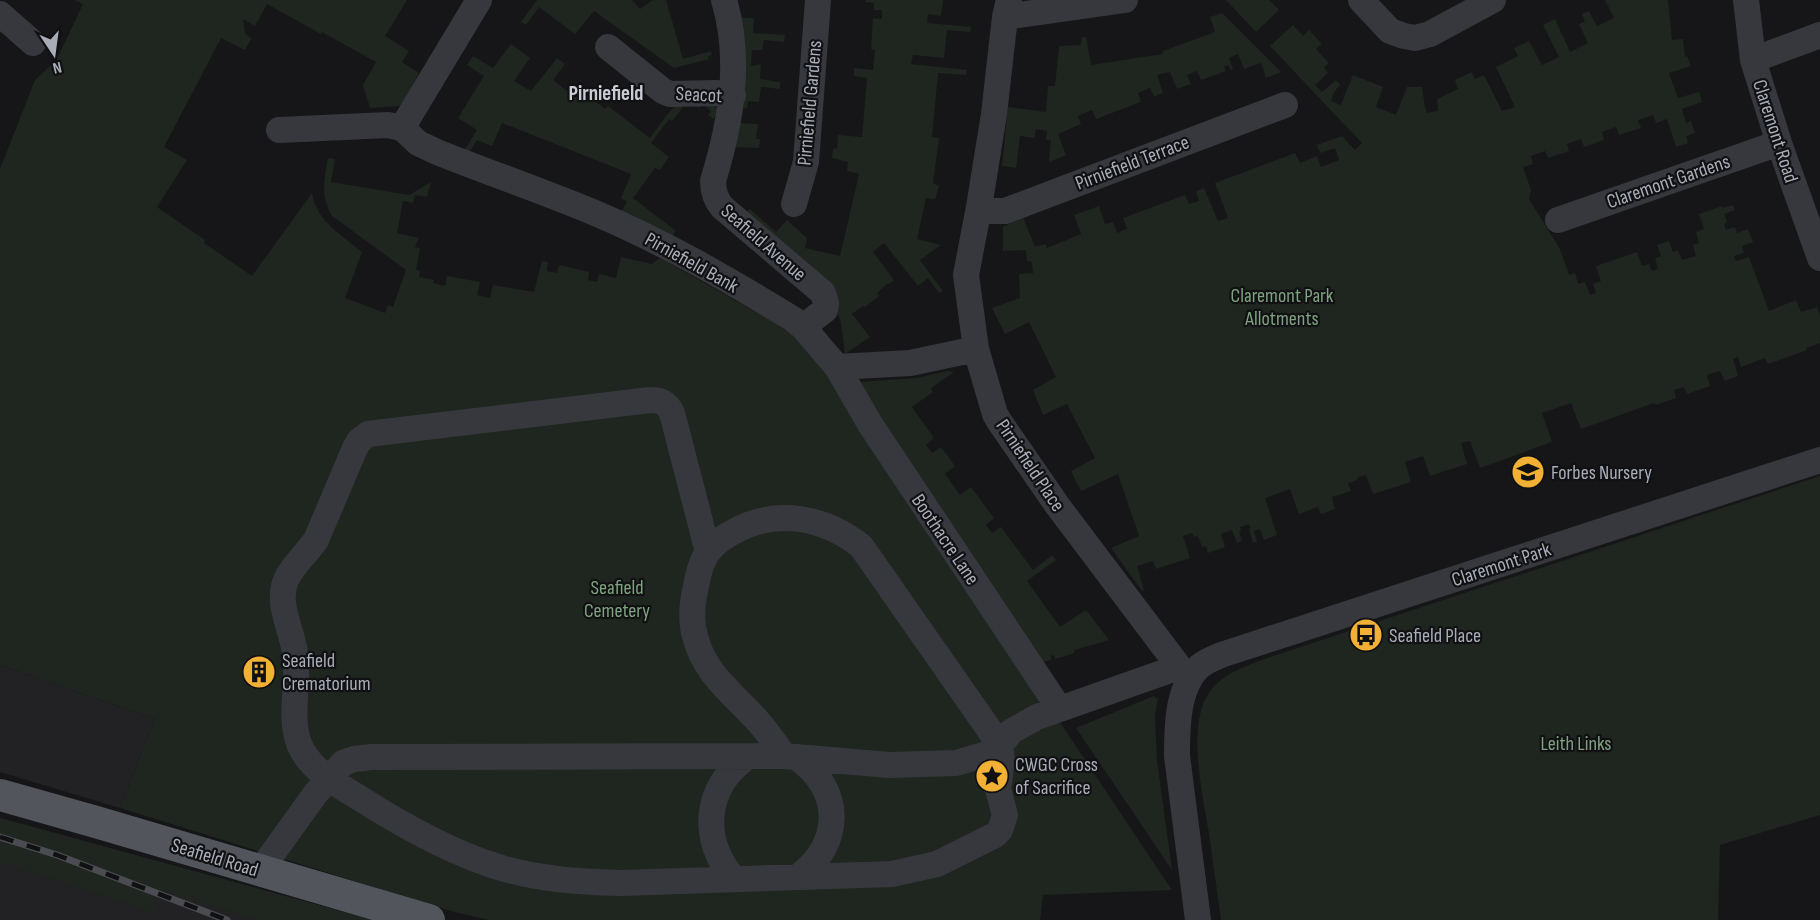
<svg xmlns="http://www.w3.org/2000/svg" width="1820" height="920" viewBox="0 0 1820 920" font-family="'Sofia Sans Condensed',sans-serif">
<style>
.built{fill:#222225}
.green{fill:#1e261f}
.lines{fill:none;stroke-linecap:round;stroke-linejoin:round}
.minor{stroke:#37383d;stroke-width:26}
.major{stroke:#53555c;stroke-width:32}
.rail-casing{stroke:#4a4c52;stroke-width:7}
.rail{stroke:#111113;stroke-width:4.5;stroke-dasharray:14;stroke-linecap:butt}
.labels{text-anchor:middle;stroke-width:4.5;stroke-linejoin:round;paint-order:stroke}
.street-label{font-size:20px;fill:#a8adb8;stroke:#111113}
.park-label{font-size:20px;fill:#7fa381;stroke:#111113}
.poi-label{font-size:20px;fill:#a8adb8;stroke:#111113;text-anchor:start}
.neighbourhood-label{font-size:21px;font-weight:bold;fill:#c9ccd4;stroke:#111113}
</style>
<rect width="100%" height="100%" fill="#161618"/>
<path class="built" d="M0 665 155 719 120 808 0 772Z
M0 818 373 920H0Z"/>
<path class="green" d="M74 0H407L385 36 409 51 402 62 419 73 401 106 370 108 363 85 376 62 322 32 321 34 267 4 255 26 243 19 245 33 251 39 245 50 221 38 164 147 187 160 157 207 205 240 204 243 252 276 312 193C316 221 342 235 362 252L345 298 385 313 388 305 393 307 406 270 332 216C320 195 324 180 328 158L335 159 331 182 409 195 431 182 427 197 415 195 413 203 403 201 397 233 419 238 415 247 420 248 416 270 420 271 419 277 434 280 433 283 445 286 447 276 480 282 477 295 490 298 493 285 534 292 542 261 548 262 547 271 557 273 559 265 589 272 588 280 597 282 599 274 616 278 621 257 652 264 660 258 807 341 815 356 1172 890 1043 895 1040 920H490L454 912 120 808 155 719 0 665V169L35 80 57 59 83 4Z
M537 0H632L640 9 653 0H666L683 59 711 51 712 55 708 56 709 59 674 68 594 11 575 34 539 7 526 25 521 22Z
M866 0H943L941 16 928 14 927 23 971 27 970 32 947 30 944 58 913 55 911 64 967 70 966 75 938 73 932 137 939 138 933 183 939 186 935 199 926 198 917 239 941 245 920 260 943 291 939 293 928 278 918 286 884 243 873 252 894 280 889 284 888 283 877 293 879 296 865 307 863 306 852 314 870 337 845 354 841 322 836 309 740 217 750 209 776 232 787 220 807 238 805 248 840 256 859 174 847 171 848 162 832 158 833 149 837 148 838 135 862 137 867 78 854 76V68L873 70 875 50 871 49 873 18 882 19V10H874V3L865 2Z
M1226 0H1269L1279 10 1256 32Z
M1605 0H1668L1672 40 1683 39 1685 57 1687 56 1691 66 1669 73 1678 98 1699 92 1702 102 1682 109 1686 123 1691 121 1695 133 1686 136 1688 143 1676 147 1667 119 1656 123 1653 115 1638 120 1641 128 1619 135 1616 127 1602 132 1604 140 1584 147 1581 139 1567 144 1569 151 1548 158 1545 151 1531 156 1533 164 1523 167 1531 190 1529 199 1560 249 1569 275 1575 273 1578 284 1585 282 1590 295 1596 293 1593 284 1601 281 1596 266 1637 252 1642 266 1649 264 1652 271 1658 269 1655 258 1661 256 1657 245 1669 241 1673 252 1678 250 1682 260 1696 256 1693 245 1699 243 1696 232 1704 229 1699 214 1722 206 1723 208 1733 205 1735 210 1724 214 1727 222 1724 224 1726 230 1735 227 1737 233 1748 229 1753 242 1742 246 1744 253 1734 256 1736 261 1749 257 1769 311 1796 300 1801 312 1817 307 1820 316V343L1806 348 1807 350 1768 364 1765 358 1741 367 1738 357 1733 359 1738 376 1725 381 1720 371 1707 375 1710 386 1687 394 1684 387 1674 390 1676 398 1656 405 1654 403 1581 429 1571 403 1542 413 1552 442 1480 468 1470 441 1461 443 1467 464 1430 476 1423 456 1405 462 1411 482 1373 494 1366 475 1357 478V480L1348 483 1351 491 1332 497 1335 509 1321 514 1318 507 1299 514 1290 489 1265 498 1277 535 1264 540 1260 529 1254 531 1257 542 1253 543 1249 529 1251 528 1249 524 1240 527 1241 531 1239 532 1242 541 1237 543 1232 530 1221 534 1225 547 1208 553 1206 546 1202 547 1198 536 1194 537 1192 533 1183 536 1190 558 1156 569 1153 561 1137 566 1144 590 1142 591 1111 548 1139 536 1118 474 1081 491 1071 471 1095 458 1067 404 1043 415 1033 390 1056 377 1029 322 1005 334 992 308 1020 298 1019 274 1033 273 1032 262 1027 261 1026 250 1003 251V227L1023 217 1035 247 1045 244 1047 248 1081 234 1074 215 1099 206 1105 224 1113 222 1117 233 1127 229 1123 218 1185 195 1189 204 1199 201 1196 191 1204 188 1218 221 1228 218 1215 183 1295 153 1300 163 1317 156 1321 167 1339 160 1335 148 1320 153 1317 145 1342 136 1355 150 1362 143 1270 46 1293 25 1303 36 1309 30 1322 44 1316 49 1329 63 1324 67 1328 73 1315 85 1322 92 1336 80 1340 85 1334 92 1331 101 1341 105 1353 75 1383 87 1376 107 1396 115 1407 87H1422L1425 107 1427 113 1438 111 1437 99 1458 89 1455 80 1472 72 1475 79 1484 75 1502 111 1515 107 1496 67 1518 56 1514 48 1529 41 1542 65 1559 57 1543 25 1555 19 1570 52 1588 43 1579 24 1585 22 1582 14 1589 11 1597 26 1614 18Z
M1222 13 1281 72 1266 78 1262 65 1260 63 1244 69 1238 54 1229 58 1233 69 1231 70 1228 65 1224 67 1226 71 1201 80 1197 71 1187 75 1191 84 1177 89 1170 72 1157 75 1163 93 1154 97 1150 88 1138 93 1141 102 1096 119 1092 110 1078 116 1081 124 1058 134 1066 155 1049 162 1051 140H1046L1047 131 1036 129 1034 138 1020 136 1016 168 1002 166 1008 107 1046 112 1048 86H1055L1059 46 1081 45 1082 37H1086L1091 65 1163 54V51L1215 32 1210 17Z
M737 18H754L753 33 785 35 784 42 764 40 762 50H752L751 66 761 64 760 79 780 82V89L761 87 759 102 748 101 747 108H742Z
M511 44 530 58 514 81 531 91 557 58 565 64 553 80 571 94 577 87 605 109 608 106 650 138C663 122 679 88 706 100 712 103 716 107 719 113L713 119 708 115 711 111 702 104 699 108 688 101 672 121 669 119 651 143 669 157 660 170 655 168 633 198 676 231 672 236 622 211 627 202 621 198 631 174 502 123 492 146 477 140 468 154 464 151 477 130 458 118 484 76 467 65 473 56 493 68Z
M740 123 758 124 756 139H760L759 148 734 147Z
M947 371 954 372 931 388 933 392 912 407 934 438 926 445 932 453 941 447 955 466 945 474 960 495 971 487 994 518 986 525 992 533 1001 527 1033 570 1052 555 1056 560 1027 581 1060 627 1086 610 1109 640 1075 650 1073 654 1055 659 1054 655 1051 656V660L1037 664 858 382 917 378Z
M1820 476V815L1720 845 1718 920H1221C1217 891 1213 862 1209 834 1203 795 1185 723 1211 690 1225 672 1249 665 1270 657Z
M1154 696 1158 699 1155 716 1157 760 1172 870 1076 728Z
M0 818 373 920H258L165 892 151 896 157 914 174 920H167L140 908 0 862Z"/>
<g class="lines">
<path class="minor" d="M724 0C742 60 731 122 713 181 713 192 716 200 722 207L823 293 826 303 825 310 803 327
M1009 0 1005 17 994 114 979 207 966 275 976 349 995 414 999 421 1057 505 1189 680
M1361 0 1390 31 1404 36 1415 38 1430 34 1493 0
M1746 0 1753 60 1779 143 1820 258
M0 14 33 43
M1005 17 1125 0
M608 47 663 91 670 94 715 93 733 95
M1753 60 1820 35
M402 128 479 0
M279 130 388 125 402 128 418 143 437 152C489 173 543 191 595 213 664 242 729 280 793 319L803 327 837 367 910 363 976 349
M794 204 806 162 818 0
M979 207 991 211H1005L1285 105
M1558 220 1779 143
M837 367 870 424 1059 708
M708 552 672 413C667 403 661 400 650 400L368 434 359 441 355 448 316 540C307 553 292 566 286 580 275 605 295 635 296 660 298 688 288 725 302 750 314 772 340 786 361 799 402 825 448 851 495 866 535 879 579 882 621 883L892 874 937 864 995 835 1000 830 1005 815 998 789 1002 760 1000 745 861 546C825 518 779 508 737 530 727 535 715 542 708 552 701 561 698 575 696 586 692 603 690 619 695 636 703 672 733 694 756 719 767 731 775 743 784 756
M797 758C843 789 843 844 798 877
M260 871 316 793 343 763 354 759 372 757 784 756 889 765 956 763 987 754 1000 745 1012 731 1037 717 1179 667
M734 879C700 840 704 787 747 757
M1198 920 1177 756C1177 727 1177 687 1200 666 1206 661 1214 658 1221 655L1820 460"/>
<path class="major" d="M0 795 96 822 429 920"/>
<g class="rail-casing">
<path id="rail" d="M0 837 57 855 227 920"/>
</g>
<use href="#rail" class="rail"/>
</g>
<defs>
<g id="school-disc" transform="scale(1.725)"><circle r="9.5" fill="#f2b134" stroke="#111113"/><path d="M0-5L7-2L0 1L-7-2ZM-4 1L0 2.5L4 1V4Q0 6-4 4Z" fill="#111"/></g>
<g id="bus-disc" transform="scale(1.725)"><circle r="9.5" fill="#f2b134" stroke="#111113"/><path d="M-5-6H5V4H4V6H2V4H-2V6H-4V4H-5ZM-3.5-4V0h7V-4ZM-3.5 1.2v1.5H-2V1.2ZM2 1.2v1.5H3.5V1.2Z" fill="#111"/></g>
<g id="building-disc" transform="scale(1.725)"><circle r="9.5" fill="#f2b134" stroke="#111113"/><path d="M-4-6H4V6H1V3H-1V6H-4ZM-2.5-4.3h1.7v1.8h-1.7ZM.8-4.3h1.7v1.8H.8ZM-2.5-1h1.7V.8h-1.7ZM.8-1h1.7V.8H.8Z" fill="#111"/></g>
<g id="sight-disc" transform="scale(1.725)"><circle r="9.5" fill="#f2b134" stroke="#111113"/><path d="M0-6L1.8-2.2L6-1.7L2.9 1.2L3.7 5.4L0 3.3L-3.7 5.4L-2.9 1.2L-6-1.7L-1.8-2.2Z" fill="#111"/></g>
</defs>
<g fill-rule="evenodd">
<use href="#school-disc" x="1528" y="472"/>
<use href="#bus-disc" x="1366" y="635"/>
<use href="#building-disc" x="259" y="672"/>
<use href="#sight-disc" x="992" y="776"/>
</g>
<g class="labels">
<g class="street-label">
<text transform="translate(699 94) rotate(3)" y="7">Seacot</text>
<text transform="translate(809 103) rotate(-85)" y="7">Pirniefield Gardens</text>
<text transform="translate(1776 131) rotate(72)" y="7">Claremont Road</text>
<text transform="translate(1132 162) rotate(-21)" y="7">Pirniefield Terrace</text>
<text transform="translate(1668 181) rotate(-19)" y="7">Claremont Gardens</text>
<text transform="translate(764 242) rotate(41)" y="7">Seafield Avenue</text>
<text transform="translate(692 262) rotate(29)" y="7">Pirniefield Bank</text>
<text transform="translate(1031 465) rotate(56)" y="7">Pirniefield Place</text>
<text transform="translate(946 539) rotate(56)" y="7">Boothacre Lane</text>
<text transform="translate(1501 564) rotate(-18)" y="7">Claremont Park</text>
<text transform="translate(215 857) rotate(17)" y="7">Seafield Road</text>
</g>
<g class="park-label">
<text x="1282" y="302">Claremont Park<tspan x="1282" dy="23">Allotments</tspan></text>
<text x="617" y="594">Seafield<tspan x="617" dy="23">Cemetery</tspan></text>
<text x="1576" y="750">Leith Links</text>
</g>
<g class="poi-label">
<text x="1551" y="479">Forbes Nursery</text>
<text x="1389" y="642">Seafield Place</text>
<text x="282" y="667">Seafield<tspan x="282" dy="23">Crematorium</tspan></text>
<text x="1015" y="771">CWGC Cross<tspan x="1015" dy="23">of Sacrifice</tspan></text>
</g>
<g class="neighbourhood-label">
<text x="606" y="100">Pirniefield</text>
</g>
</g>
<g transform="translate(54 54) rotate(167)" stroke="#111113" stroke-width="4.5" paint-order="stroke">
<path d="M0-4.5L10 22L0 15L-10 22Z" fill="#a8adb8"/>
<text y="-9" font-size="16" font-weight="bold" text-anchor="middle" fill="#a8adb8">N</text>
</g>
</svg>
